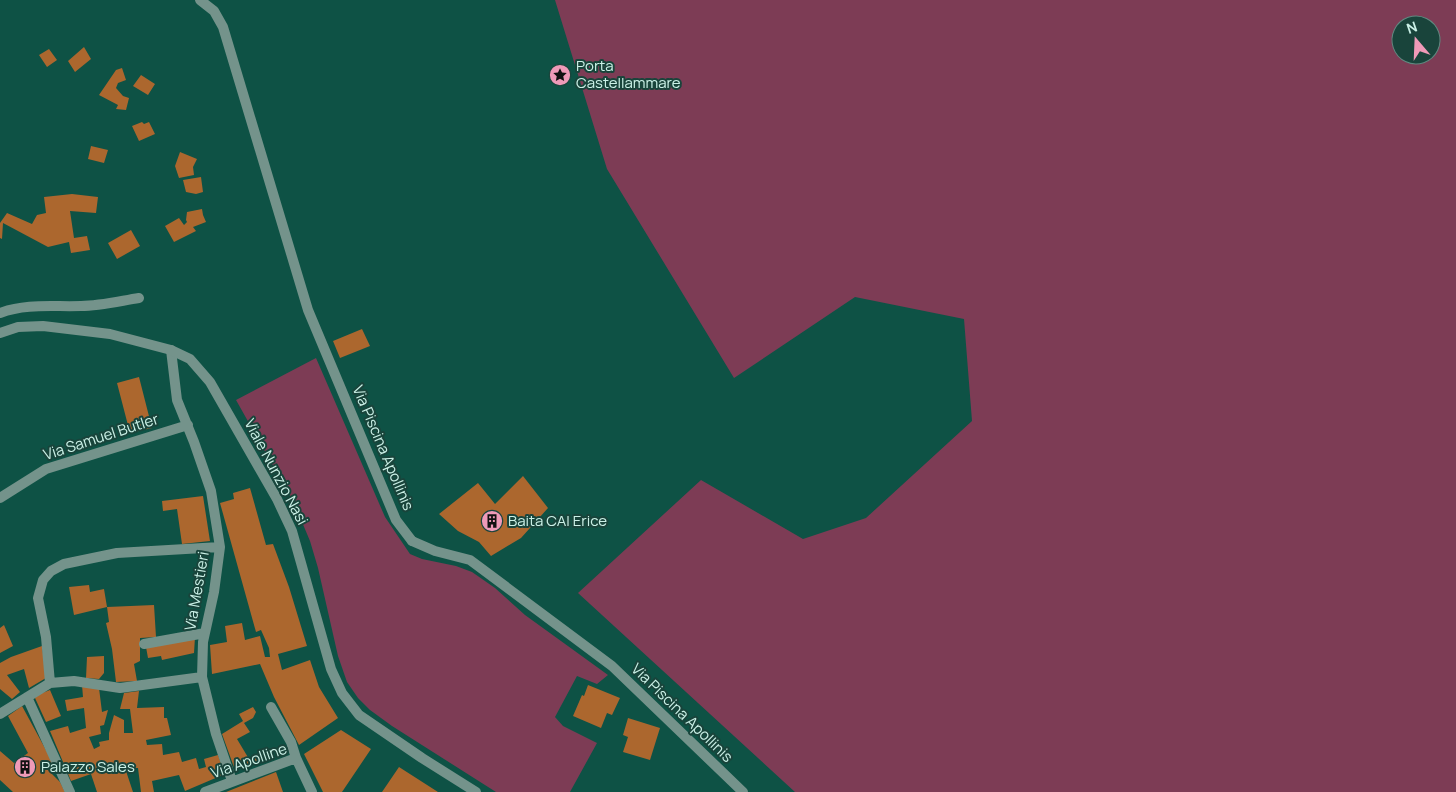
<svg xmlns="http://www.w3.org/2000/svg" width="1456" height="792" viewBox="0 0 1456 792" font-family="Manrope,sans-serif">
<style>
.green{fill:#7d3c55;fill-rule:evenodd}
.building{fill:#ac672e}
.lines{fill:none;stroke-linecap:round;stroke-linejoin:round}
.service{stroke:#74938b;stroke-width:10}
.pedestrian{stroke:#74938b;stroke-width:10}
.minor{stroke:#74938b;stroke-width:10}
.tertiary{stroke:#74938b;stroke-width:10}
.labels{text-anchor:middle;stroke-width:4;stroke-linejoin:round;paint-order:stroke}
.poi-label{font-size:15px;fill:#cbf1e7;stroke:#19443b;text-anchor:start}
.street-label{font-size:15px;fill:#cbf1e7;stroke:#19443b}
</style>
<rect width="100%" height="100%" fill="#0e5245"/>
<path class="green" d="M555 0H1456V792H795L578 593 701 480 803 539 866 518 972 421 964 319 855 297 734 378 607 169ZM1401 25H1431V55H1401Z
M316 358 385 517 410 554 422 559 456 566 472 572 495 588 525 615 608 675 597 684 577 676 555 717 563 726 597 743 570 792H496L392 726 370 710 358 698 347 682 338 656 318 568 310 541 294 503 236 400Z"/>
<path class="building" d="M84 47 91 59 75 72 68 61Z
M49 49 57 60 47 67 39 55Z
M122 68 126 80 118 83 116 88 123 96 129 98 126 110 116 109 118 105 99 95 116 70Z
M141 75 155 84 148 95 133 86Z
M142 122 144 124 149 122 155 134 139 141 132 126Z
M91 146 108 150 104 163 88 159Z
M180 152 197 159 193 167 194 175 179 178 175 166Z
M201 177 203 192 196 194 186 192 183 180Z
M72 194 98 197 96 213 70 211 74 238 87 236 90 250 71 253 69 242 48 247 3 223 2 239 0 238V223L7 213 32 224 37 215 46 213 44 197Z
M202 209 203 215 206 222 193 227 196 231 174 242 165 226 179 218 184 225 187 222 186 220 187 212Z
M131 230 140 246 117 259 108 243Z
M362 329 370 346 340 358 333 341Z
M139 377 152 428 130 433 117 383Z
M523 476 548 508 521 538 491 556 479 542 458 531 439 514 478 483 495 504Z
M250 488 266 545 273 544 289 587 307 646 278 654 282 670 310 660 319 687 338 718 299 745 274 697 260 664 212 674 210 645 227 642 225 626 242 623 245 640 260 636 265 657H270L269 648 261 630 256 632 220 503 234 499 233 493Z
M203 496 210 541 182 544 177 509 163 511 162 501Z
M89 585 90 592 104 589 107 607 74 615 69 587Z
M154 605 156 637 140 638V661L134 664 137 681 116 682 112 649 106 623 109 622 107 607Z
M4 625 13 646 0 653V628Z
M195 637 194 653 162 660 161 656 148 658 146 647Z
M42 646 46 678 29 688 24 669 7 675 20 692 12 699 0 689V663L11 657Z
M104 656V673L99 679 86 678 87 657Z
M82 685 99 688 102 712 108 710 104 725 100 726 101 734 89 737 94 749 100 746 99 742 109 740V733L114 715 124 720V733H133L130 709H120L124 693 139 691 137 708 164 707V718H167L171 735 146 740 147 745 162 744 163 755 179 752 182 762 196 758 199 769 206 767 204 759 218 755 225 774 185 791 179 775 152 781 154 792H141L138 768H125L133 792H97L91 774 71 781 50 731 68 726 70 733 86 728 84 708 67 711 65 700 83 697Z
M588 685 620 698 612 715 607 713 601 728 573 716 582 695 584 696Z
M50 690 61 716 46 722 35 698 37 695Z
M22 706 53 763 48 770 60 782 65 792H13L0 780V751L14 763 28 753 8 716Z
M253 707 256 712 253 718 244 723 250 732 237 739 249 759 255 756 257 761 235 770 222 734 243 721 239 714Z
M628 718 660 728 650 760 623 752 628 737 623 735Z
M341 730 371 749 342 792H323L304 754Z
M399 767 438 792H382Z
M276 772 283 792H226Z"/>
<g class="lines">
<path class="service" d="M0 313C26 303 54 307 81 306 100 306 120 301 139 298"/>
<path class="pedestrian" d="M200 0 214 11 223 27 308 310 396 520 412 541"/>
<path class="minor" d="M171 350 177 400 194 442 211 491 220 547 214 592 203 642 202 677 216 734 232 781
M0 498 46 469 188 425
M412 541 435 551 470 560 612 666 743 792
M144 644 205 633
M50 683 46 637 38 598 43 580 51 571 64 564 117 553 220 547
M27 697 70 792
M271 707 291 742 296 758
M0 714 50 683 74 681 120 688 202 677
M205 792 296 758 312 792"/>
<path class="tertiary" d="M0 333 18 327 43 326 110 334 171 350 190 359 210 382 277 499 292 531 331 669 342 693 359 715 422 758 476 792"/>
</g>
<defs>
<g id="sight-disc" transform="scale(1.125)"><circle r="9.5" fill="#ef9ab8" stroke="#19443b"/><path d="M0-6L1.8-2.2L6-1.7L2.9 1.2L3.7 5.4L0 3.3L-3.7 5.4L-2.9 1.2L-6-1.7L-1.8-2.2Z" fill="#111"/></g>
<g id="building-disc" transform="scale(1.125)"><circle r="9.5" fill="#ef9ab8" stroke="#19443b"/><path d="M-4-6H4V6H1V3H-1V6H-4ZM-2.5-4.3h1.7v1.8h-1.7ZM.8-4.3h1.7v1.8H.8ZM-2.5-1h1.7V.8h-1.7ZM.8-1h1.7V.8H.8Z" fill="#111"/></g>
</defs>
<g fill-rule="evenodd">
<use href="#sight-disc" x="560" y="75"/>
<use href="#building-disc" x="492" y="521"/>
<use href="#building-disc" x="25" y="767"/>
</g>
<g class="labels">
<g class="poi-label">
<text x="576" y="71">Porta<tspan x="576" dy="17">Castellammare</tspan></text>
<text x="508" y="526">Baita CAI Erice</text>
<text x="41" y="772">Palazzo Sales</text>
</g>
<g class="street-label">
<text transform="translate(101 437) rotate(-18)" y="5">Via Samuel Butler</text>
<text transform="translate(383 448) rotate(67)" y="5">Via Piscina Apollinis</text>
<text transform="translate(276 472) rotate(62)" y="5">Viale Nunzio Nasi</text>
<text transform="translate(197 591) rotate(-80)" y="5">Via Mestieri</text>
<text transform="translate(682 713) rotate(44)" y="5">Via Piscina Apollinis</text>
<text transform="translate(249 761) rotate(-19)" y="5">Via Apolline</text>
</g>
</g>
<g transform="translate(1416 40) rotate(341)"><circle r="24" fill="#19443b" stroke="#608980"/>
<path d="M0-4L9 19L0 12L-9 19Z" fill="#ef9ab8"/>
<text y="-8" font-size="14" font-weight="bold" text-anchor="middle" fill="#cbf1e7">N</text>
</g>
</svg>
